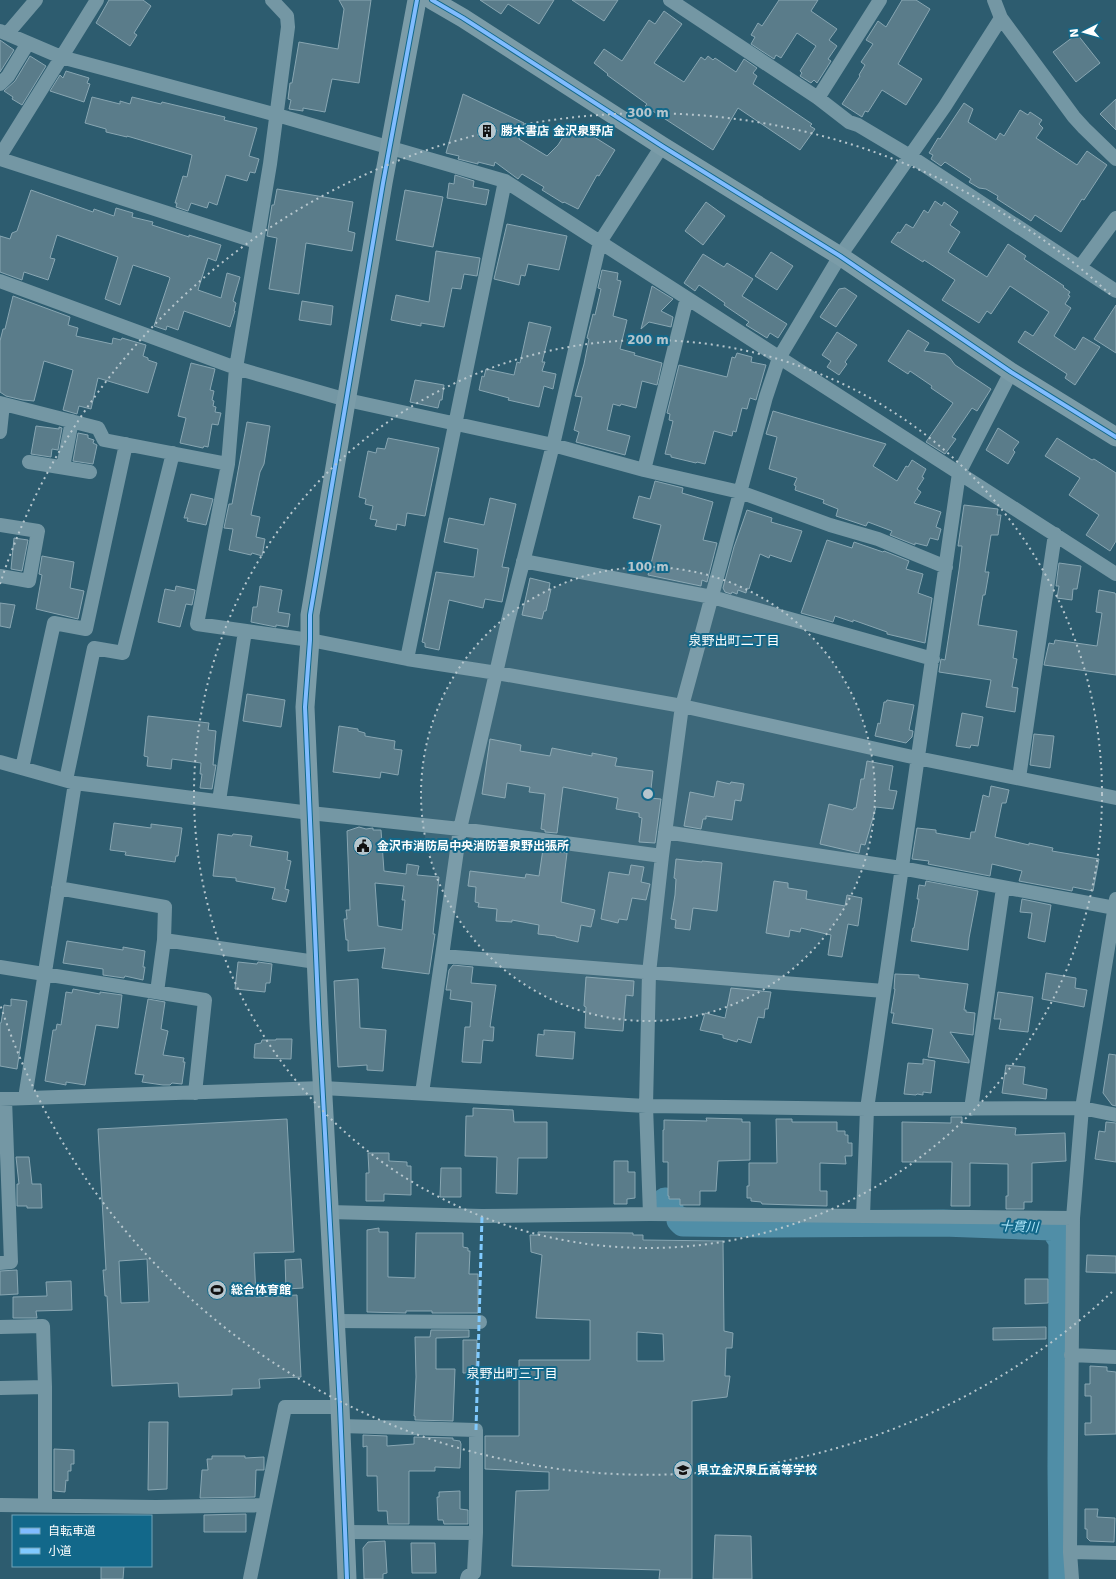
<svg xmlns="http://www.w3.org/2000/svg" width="1116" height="1579" viewBox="0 0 1116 1579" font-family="'DejaVu Sans','Noto Sans JP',sans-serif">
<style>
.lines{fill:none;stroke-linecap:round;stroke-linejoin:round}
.river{stroke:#508ea7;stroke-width:27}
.building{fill:#5a7c8a;stroke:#88a6b2;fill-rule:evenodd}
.street{stroke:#7497a4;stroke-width:14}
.secondary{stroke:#7b9ca8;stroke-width:19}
.quiet{stroke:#80caff;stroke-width:3;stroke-dasharray:6 3;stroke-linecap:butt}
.cycleway-casing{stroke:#12688a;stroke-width:6}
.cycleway{stroke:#80bcff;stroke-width:4}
.ring{fill:none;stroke:#b6c6cd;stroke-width:2;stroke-dasharray:2 4}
.labels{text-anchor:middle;stroke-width:4;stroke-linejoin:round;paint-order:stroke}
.poi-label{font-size:12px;font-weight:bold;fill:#fff;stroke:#12688a;text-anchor:start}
.neighbourhood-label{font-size:13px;fill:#fff;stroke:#12688a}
.water-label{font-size:13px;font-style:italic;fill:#ace5f9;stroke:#12688a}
.centre{fill:#b6c6cd;stroke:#12688a;stroke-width:2}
.ring-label{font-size:12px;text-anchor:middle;font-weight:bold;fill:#b6c6cd;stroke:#12688a;stroke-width:4;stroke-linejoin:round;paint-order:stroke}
</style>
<rect width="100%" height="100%" fill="#2d5c6f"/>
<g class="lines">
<path class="river" d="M665 1201 670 1207
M680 1220 683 1223 771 1224 943 1223 1053 1227 1062 1241 1061 1467 1062 1579"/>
</g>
<path class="building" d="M109 0H143L151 6 134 33 137 35 130 46 96 23Z
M339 0H371L359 83 332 79 325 112 303 108V111L289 109 291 100 288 99 290 83H292L299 42 338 49 344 9Z
M480 0H554L539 24 508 4 501 14Z
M572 0H618L604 21Z
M779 0H818L811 11 837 29 829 40 837 46 828 59 831 61 817 83 814 80 811 83 800 76 802 73 800 71 816 46 797 33 781 58 776 55 774 59 751 44 755 37 751 35 758 23 762 26Z
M902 0H916L930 9 898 64 922 79 906 105 882 90 868 112 865 111 862 117 842 104 860 76 859 75 865 65 861 62 873 44 866 40 878 21 886 27Z
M664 11 682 24 654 63 684 82 701 57 705 60 708 56 713 60 715 58 736 72 744 59 757 68 753 73 757 76 753 84 812 124 810 126 815 129 800 150 738 108 713 150 645 106 647 104 607 75 608 74 594 63 604 49 622 61 649 20 655 24Z
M1077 34 1100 63 1076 82 1053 52Z
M0 40 14 50 0 72Z
M30 56 46 66 22 105 12 99 13 97 4 91 15 81Z
M66 71 89 78 87 83 90 84 84 102 50 91 60 75 63 78Z
M463 94 524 123 519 139 547 156 558 145 572 123 615 150 599 176 597 175 578 209 564 202 563 203 542 190 544 187 522 174 518 179 495 162 494 166 478 162V164L458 159 459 156 446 153Z
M92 97 120 104V101L130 104 132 97 161 104 162 102 225 117 224 120 257 128 249 156 259 159 255 173 250 172 247 181 226 175 217 205 209 202 207 208 191 203 188 211 176 207 177 203H175L183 176 187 177 192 155 127 136V137L106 132V129L85 123Z
M1116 99V130L1100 114Z
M964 103 973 109 968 122 996 140 1000 133 1004 136 1020 110 1028 115 1030 112 1042 120 1039 124 1043 128 1036 138 1077 165 1087 151 1107 165 1084 200 1082 199 1061 232 1035 215 1031 221 997 199 998 196 986 189 979 188 969 182 971 179 945 162 941 166 931 159 933 155 929 153 938 138 940 139Z
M455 175 474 181 473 187 489 190 486 205 447 198 449 183 454 184Z
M277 189 353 202 348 231 355 233 352 251 306 243 299 294 269 289 277 238 267 236 272 205H274Z
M31 190 93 212 94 209 114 216 116 208 133 213 132 217 153 222 152 225 189 237V235L221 245 216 261 208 258 198 290 221 298 227 273 240 277 233 301 236 303 234 311H235L230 327 184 311 178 330 167 326 166 330 154 326 170 278 169 277 133 265 120 305 105 299 118 257 57 235 50 258 55 259 48 280 24 272 22 280 0 272V236L10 239 12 233 17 231Z
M405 190 443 197 433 247 396 240Z
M935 201 942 206 944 202 958 212 950 225 960 232 948 252 987 277 1008 244 1026 256 1024 259 1064 286 1063 287 1070 292 1068 295 1070 296 1065 304 1071 308 1054 336 1075 350 1083 337 1100 347 1075 385 1065 378 1067 374 1018 342 1025 331 1033 336 1049 312 1010 286 991 314 987 311 979 323 942 300 955 280 924 260 923 262 891 242 898 232 900 233 906 224 913 228 924 210 928 213Z
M706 202 725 216 703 245 685 231Z
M507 224 567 236 559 270 528 264 525 276 521 275 519 285 494 279Z
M436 251 480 258 477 276 464 274 461 289 452 288 444 327 421 323V326L391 320 396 295 429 302Z
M771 252 793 266 777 290 755 276Z
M703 254 724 267 727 263 753 279 742 296 787 324 778 338 770 333 767 338 746 325 749 322 724 305 725 303 699 285 695 291 684 283Z
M602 270 618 273 617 280 621 281 613 316 627 320 620 349 635 353 634 355 662 363 657 385 642 381 636 408 621 404 620 406 613 404 607 430 630 436 625 455 576 442 579 432 574 430 582 397 575 396 584 364 589 339 587 338 593 314 595 315 601 289 598 288Z
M652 286 673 299 661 311 673 317 671 327 649 322 641 329Z
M845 288 857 296 836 327 820 317 839 289Z
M13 296 70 317 68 325 78 328 76 336 112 344 113 338 121 340 122 338 146 345 143 356 148 358V360L157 363 148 393 98 378 91 409 79 406 77 414 63 410 73 370 44 361 34 401 23 400 6 396 0 392V341L3 329H5Z
M302 301 333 306 331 325 299 320Z
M1116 305V353L1094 339Z
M529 322 551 327 542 362H545L542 371 556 374 553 389 544 386 539 407 508 400 509 398 479 390 482 376 484 377 486 369 514 375 517 362 520 363Z
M908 330 929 343 924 351 945 354 950 358 955 365 991 389 977 411 972 408 952 437 956 439 945 454 926 442 953 403 931 388 932 386 910 371 908 374 888 361Z
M837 332 857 345 845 362 847 364 839 375 827 367 831 361 822 355Z
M737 353 752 357 751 362 766 365 756 400 750 398 747 409 742 408 736 432 733 431 732 436 714 431 705 464 697 462 696 463 671 457V455L665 454 673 421 669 420 670 414 667 413 679 365 727 377 732 357 735 358Z
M191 363 215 369 210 390 214 391 212 400 214 401 213 406 216 407 215 412 221 413 218 425 212 424 208 447 204 446 203 448 180 443 186 418 178 416Z
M415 380 444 385 442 400H440L438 408 410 402Z
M773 411 886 444 873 466 897 481 906 466 908 467 912 460 926 469 922 477 924 478 917 489 921 492 914 503 941 512 936 527 941 529 938 540 930 538 927 546 915 543V545L890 535 892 531 868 522 866 526 836 516 838 509 823 503 824 500 795 490 796 486 794 485 797 478 769 469 777 437 766 434Z
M247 422 270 426 264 464 260 472 251 515 260 517 256 537 265 539 262 556 252 553 251 555 229 550 233 529 224 528 229 504H232Z
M36 426 59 429V427L62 428 58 450 52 449 51 457 31 454Z
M998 428 1019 442 1013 450 1015 452 1008 464 986 450Z
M78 433 88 435V438L94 440 93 443 97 445 93 464 73 461Z
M388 438 439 448 425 516 407 513 405 526 397 524 396 530 375 526 377 520 370 519 373 506 365 504 366 499 359 497 368 451 376 453 377 448 385 449Z
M1057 438 1092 460 1094 459 1116 473V541L1110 551 1086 535 1099 515 1069 495 1080 478 1045 456Z
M655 481 683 488 682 493 713 502 703 540 717 543 707 582 702 580 701 586 648 575 661 525 633 518 639 496 650 499Z
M191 494 213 499 206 525 187 521 188 518H184Z
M490 498 516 504 502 567 509 568 502 602 485 599 483 608 449 600 439 650 425 647V643L422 642 436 572 474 577 478 549 444 542 449 518 484 525Z
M964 505 998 509 997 515H1001L998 535H991L985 572H989L985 595H983L978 625 1017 631 1013 658 1017 659 1012 687 1018 688 1015 712 986 707 991 680 939 672 941 659 945 660 959 570 962 546H958Z
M747 510 772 518 771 522 802 531 791 562 770 555 769 558 760 554 749 589 747 588 746 593 738 590 737 594 732 592 731 594 725 592 723 588 734 547Z
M14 538 28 540 22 571 11 569Z
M827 540 852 548 854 542 883 552 884 551 909 561 906 569 923 574 918 593 932 598 925 643 887 634V632L853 620V622L835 616 833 622 801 613Z
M42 556 74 562 70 588 84 591 78 619 36 609 42 575 39 574Z
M1059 563 1081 566 1077 589H1073L1072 600 1057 598 1059 586H1056Z
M530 578 550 583 549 589H551L546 611H544L542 619 522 615Z
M176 586 195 590 192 605 186 604 180 627 158 622 165 589 175 591Z
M260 586 282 590 278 612 290 614 288 627 276 625V627L251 622 253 607H257Z
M1099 590 1115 593 1116 595V675L1044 665 1049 643 1054 644 1055 640 1097 646 1102 613 1096 612Z
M0 603 15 605 10 628 0 626Z
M247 694 285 700 281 727 243 721Z
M887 700 914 705 909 730 913 731 912 737 906 743 875 736 878 723 880 724 884 702H886Z
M962 713 983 717 978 746 971 745 970 748 956 746Z
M148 716 209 723 208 730 216 731 213 765H216L212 789 200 788 202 774H200L201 763 172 759 171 769 147 766 148 757 144 756Z
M339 726 358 729V731L365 733V736L395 741 394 749 402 750 398 775 381 772 380 778 333 772Z
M1034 734 1054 736 1050 768 1030 765Z
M490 739 521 745 520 751 550 756 552 748 592 756V753L617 758 615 766 653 771 650 798 661 799 655 843 639 842 642 818 639 817V813L616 809 618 798 563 787 557 833 545 832V830L541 829 545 794 529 792 530 787 507 783 505 798 482 794Z
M867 761 893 766 889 790 897 791 893 809 876 807 865 845 861 844 859 853 820 844 829 804 853 810 854 808H856L861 779H864Z
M717 781 730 784 731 782 744 784 741 801 735 800 732 820 706 816V819H703L701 829 684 826 690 792 714 797Z
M991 786 1009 790 1006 803H1002L995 837 1029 845V843L1053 848 1052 851 1099 859 1093 891 1073 887 1072 891 1019 881 1022 871 992 864 990 876 928 864 929 861 912 859 917 828 936 830V833L970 839 971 832H975L983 795 989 797Z
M114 823 151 828V824L182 828 178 856H176L175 862 125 855 126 852 110 850Z
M359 827 366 829 373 828V830H381L384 871 406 874 407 864 419 866 417 875 439 877 433 934H435L429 974 382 968 385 948 348 951V940H346L344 919H347L346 910H350L347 831ZM375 883 404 886 402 900H405L402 930 378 926Z
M218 834 232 836 233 834 252 836 250 846 288 852 287 860 291 861 285 889 289 890 286 902 272 899 275 888 236 881V878L213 876Z
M543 849 567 853 561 902 595 910 591 927 581 925 578 942 556 937V936L538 934 539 925 512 920V922L496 921 497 909 478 907 479 903 475 902 476 887 468 886 470 871 525 878 526 874 539 876Z
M676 859 702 862V861L722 863 717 911 693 908 690 930 675 928 676 920 671 919 675 895 676 879 674 878Z
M631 865 644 867 641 882 650 884 646 900 632 898 627 920 619 919 618 923 601 919 609 872 629 875Z
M774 881 788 883V888L807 891 806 899 845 906 847 895 862 898 858 926 848 924 842 957 828 955 831 935 801 928 800 932 790 930 789 937 766 933Z
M926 881 978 891 969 938 968 950 911 941 913 928H914L919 899H917L919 885 925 886Z
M1022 899 1051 905 1045 942 1028 938 1032 913 1020 912Z
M67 941 123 950V947L145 951 143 967H145L143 980 125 976 124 978 103 975V969L63 963Z
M238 962 257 964 258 962 272 964 270 983H266L265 992 235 989Z
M453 965 473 967 471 983 496 985 490 1027H494L493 1041 483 1040 481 1063 462 1062 465 1027H470L472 1002 450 999 451 990H446L449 970Z
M1046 973 1076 978 1075 988 1087 990 1084 1007 1042 999Z
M895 974 919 975V978L968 984 964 1010H966V1012L975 1013 973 1035 950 1032 969 1060V1063L928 1057 933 1029 892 1023 894 1013H891L895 989H894Z
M586 977 634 981 633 996 626 995 623 1031 585 1028 586 1007 584 1006Z
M358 979 360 1028 386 1030 383 1071 367 1070V1065L338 1067 334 981Z
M731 988 771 992 768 1009H765L764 1018 758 1017 751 1043 738 1039 737 1042 723 1038V1035L700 1030 705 1013 725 1018Z
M73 989 100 994V992L122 995 118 1028 96 1025 85 1085 66 1082V1085L45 1081 53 1030H56L57 1024 61 1025 66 992 72 993Z
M998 992 1033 997 1028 1032 999 1029 1001 1019H994Z
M11 999 27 1001 17 1069 0 1066V1023H1L4 1005 11 1006Z
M148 999 165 1002 161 1029 168 1031 163 1055 184 1058 183 1062H185L182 1084 172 1083 170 1085H163L142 1082 144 1075 135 1074Z
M544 1030 575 1032 573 1059 536 1056 538 1034 544 1035Z
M276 1039H292L291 1059 254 1058 255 1044 261 1043 262 1040H276Z
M1109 1054 1116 1055V1106L1112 1105 1103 1093Z
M923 1059 935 1061 931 1093 923 1092V1095L917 1094 916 1095 904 1094 908 1063 923 1064Z
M1006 1065 1025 1067 1023 1084 1047 1089 1046 1099 1002 1093Z
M473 1108 513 1110 514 1122H547V1158H518L517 1194 496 1193 497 1157 465 1156 466 1116H473Z
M951 1117H962V1123L1016 1128 1015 1135 1065 1133 1066 1161 1032 1163V1202H1024V1209H1006V1196H1008V1164L970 1163V1206H951L952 1162H902V1122L951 1123Z
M706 1118 742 1119V1122H750V1160L718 1161 716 1191H700V1205H680V1199H669V1196H668V1162H663V1130H664V1120L707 1121Z
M287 1119 294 1252 254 1253 256 1297 297 1295 301 1377 259 1379 260 1388 232 1389V1395L179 1397 178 1383 112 1386 107 1296H105L103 1270H106L98 1129ZM147 1259 149 1302 121 1303 119 1261Z
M776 1119H792V1122H837V1131H845V1135H848V1143H852V1156H845L846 1164 820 1163V1191H827V1206L762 1204 761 1202 751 1201V1198H747V1186H749V1163H777Z
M1106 1122 1116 1123V1162L1095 1159 1099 1131 1105 1132Z
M368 1153H389V1161L407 1162V1166H411V1195L384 1194V1201H366V1173H369Z
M16 1157H29L32 1184H41L42 1208H27V1206H17V1184H19Z
M614 1161H628V1172H635V1198L627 1199V1204H614Z
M441 1168H461V1197H440Z
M379 1228V1232H388V1277L415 1278 416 1233H463V1247L468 1248V1251H470L469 1274H478V1313H432V1311H406V1313L367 1312V1230Z
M538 1232 633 1233V1235H643V1240L723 1241 724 1331 733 1333 732 1348H726L725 1376H730L727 1397 692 1401V1579H659L660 1570 512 1566 516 1491 549 1490V1472L485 1469V1436H519V1360H590V1320L536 1318 542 1255 531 1252 530 1235H538ZM637 1332 663 1334 664 1361H637Z
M1087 1255 1116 1256V1273L1086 1272Z
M301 1259 303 1288 286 1289 285 1260Z
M17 1270 18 1294 0 1295V1271Z
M1025 1279H1048V1303L1025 1304Z
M71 1281 72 1310 36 1311 37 1318H13V1297L47 1296 46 1282Z
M1046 1327V1339L993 1340V1328Z
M431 1330H469V1337L436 1338V1369H455L453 1421 415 1420V1416H414L416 1377 415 1337H430Z
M463 1340H477L476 1373H463Z
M1090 1366 1107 1367V1371L1116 1372V1434L1085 1435V1423H1091V1396H1085V1384H1090Z
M149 1422H168L167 1489 148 1490Z
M363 1435 387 1436V1446L414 1444V1437L453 1438V1440L460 1441 461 1444 460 1468 435 1467V1471H409V1524H388L387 1511H378L377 1476H367V1446L363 1447Z
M54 1449 74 1450V1464H71V1471H68V1481L66 1480 65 1492 54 1491Z
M212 1456H245V1458L264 1457V1470H256L255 1497 200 1498 202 1470H208L207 1459H212Z
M460 1491V1509L468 1510V1524H444L443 1520H438L437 1497H439V1492Z
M1085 1509H1098L1097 1517 1115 1518 1114 1542 1090 1541 1087 1538V1529H1085Z
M246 1514V1532H204V1515Z
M715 1535 751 1536 752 1579H713Z
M385 1541 387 1573 383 1574V1579H364L363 1548 368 1542Z
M411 1543H435L436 1573H412Z
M101 1566H124L123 1579H101Z"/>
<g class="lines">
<path class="street" d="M670 0 818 98 849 122 858 125 910 156 1116 291
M994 0 1001 18 1074 117 1084 128 1116 159
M0 31 61 57 277 115 505 181 1116 574
M7 34 36 0
M0 84 8 76 28 43
M818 98 880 0
M662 146 600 242 553 445 508 621 460 829 442 956 884 991
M0 156 97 0
M0 159 257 242
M1080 267 1116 218
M0 281 236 368 347 400 553 445 644 470 740 492 830 525 878 539 946 567
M0 403 98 428 104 440 228 464 236 368 270 164 288 27 287 16 272 0
M0 432 3 404
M29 462 90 472
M228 464 197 624 310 640 407 659 497 673 682 706 917 758 1116 798
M63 467 72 421
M644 470 687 298
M0 525 38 531 29 581 0 576
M523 561 712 597 933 659
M407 659 505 181
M0 762 75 783 310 813 460 829 662 856
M22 768 54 623 86 629 126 444
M1019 778 1055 534
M66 780 94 648 123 653 173 453
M219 801 245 631
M665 832 901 868 1115 908
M58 888 165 907 164 940 316 962
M0 967 205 1000 195 1093
M157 992 164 940
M422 1093 442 956
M25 1098 75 783
M0 1099 323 1088 646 1106 867 1109 1082 1108 1116 1115
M971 1109 1003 888
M329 1212 482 1216 650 1214 1073 1218
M650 1214 646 1106 649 973 662 856 682 706 766 397 779 358 840 256 945 106 1001 18
M863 1216 867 1109 959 473 1011 372
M0 1263 11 1262 5 1099
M335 1321 480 1322
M0 1327 43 1326 45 1387
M1071 1355 1116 1357
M0 1388 45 1387V1505
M341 1426 476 1430V1533
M0 1505 156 1507 265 1505
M345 1532 476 1533 474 1573 468 1576 467 1579
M1070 1552 1116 1553
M250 1579 285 1407H340
M1072 1579 1070 1552 1073 1218 1082 1108 1116 899"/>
<path class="secondary" d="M432 0 463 18 662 146 840 256 1011 372 1116 437
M347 1579 340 1407 319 1024 305 707 310 640V615L383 183 417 0"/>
<path class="quiet" d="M476 1430 482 1216"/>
<g class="cycleway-casing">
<path id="cycleway" d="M432 0 463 18 662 146 840 256 1011 372 1116 437
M347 1579 340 1407 319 1024 305 707 310 640V615L383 183 417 0"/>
</g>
<use href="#cycleway" class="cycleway"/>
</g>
<circle cx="648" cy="794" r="227" fill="#b6c6cd" fill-opacity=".12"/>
<g class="ring">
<circle cx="648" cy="794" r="227"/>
<circle cx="648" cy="794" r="454"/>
<path d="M1112 1292A681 681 0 0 1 0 1004M0 584A681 681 0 0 1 1112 296"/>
</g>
<defs>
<g id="building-disc" transform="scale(1)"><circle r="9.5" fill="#b6c6cd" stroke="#12688a"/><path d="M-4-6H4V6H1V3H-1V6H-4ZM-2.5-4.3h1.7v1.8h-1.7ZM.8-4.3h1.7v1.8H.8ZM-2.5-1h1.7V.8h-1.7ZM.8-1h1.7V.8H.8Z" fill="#111"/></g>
<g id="civic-disc" transform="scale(1)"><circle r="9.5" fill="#b6c6cd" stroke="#12688a"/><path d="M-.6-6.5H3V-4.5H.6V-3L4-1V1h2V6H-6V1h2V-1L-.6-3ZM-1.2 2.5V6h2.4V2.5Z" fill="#111"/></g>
<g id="stadium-disc" transform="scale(1)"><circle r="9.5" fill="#b6c6cd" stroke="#12688a"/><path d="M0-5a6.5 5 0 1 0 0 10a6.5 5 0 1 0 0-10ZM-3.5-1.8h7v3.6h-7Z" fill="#111"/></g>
<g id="school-disc" transform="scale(1)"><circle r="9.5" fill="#b6c6cd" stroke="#12688a"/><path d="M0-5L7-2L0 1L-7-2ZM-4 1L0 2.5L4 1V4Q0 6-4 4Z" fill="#111"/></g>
</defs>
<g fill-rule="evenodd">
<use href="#building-disc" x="487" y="131"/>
<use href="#civic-disc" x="363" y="846"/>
<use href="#stadium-disc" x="217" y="1290"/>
<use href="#school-disc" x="683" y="1470"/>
</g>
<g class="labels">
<g class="poi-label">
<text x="501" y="135">勝木書店 金沢泉野店</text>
<text x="377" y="850">金沢市消防局中央消防署泉野出張所</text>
<text x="231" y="1294">総合体育館</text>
<text x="697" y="1474">県立金沢泉丘高等学校</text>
</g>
<g class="neighbourhood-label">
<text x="734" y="645">泉野出町二丁目</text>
<text x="512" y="1378">泉野出町三丁目</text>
</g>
<g class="water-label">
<text transform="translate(1019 1226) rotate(2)" y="5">十貫川</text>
</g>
</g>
<circle cx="648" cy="794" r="6" class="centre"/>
<g class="ring-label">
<text x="648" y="117">300 m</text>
<text x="648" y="344">200 m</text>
<text x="648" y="571">100 m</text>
</g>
<rect x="12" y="1515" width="140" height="52" fill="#12688a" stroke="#71a4b9"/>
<rect x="20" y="1528" width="20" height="6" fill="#80bcff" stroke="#71a4b9"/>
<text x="48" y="1535" font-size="12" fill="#ffffff">自転車道</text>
<rect x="20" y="1548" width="20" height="6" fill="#80caff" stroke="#71a4b9"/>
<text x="48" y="1555" font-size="12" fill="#ffffff">小道</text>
<g transform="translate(1084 32) rotate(264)" stroke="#12688a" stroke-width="3" paint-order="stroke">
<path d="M0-3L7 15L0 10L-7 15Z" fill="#ffffff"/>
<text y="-6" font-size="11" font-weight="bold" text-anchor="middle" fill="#ffffff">N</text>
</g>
</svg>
